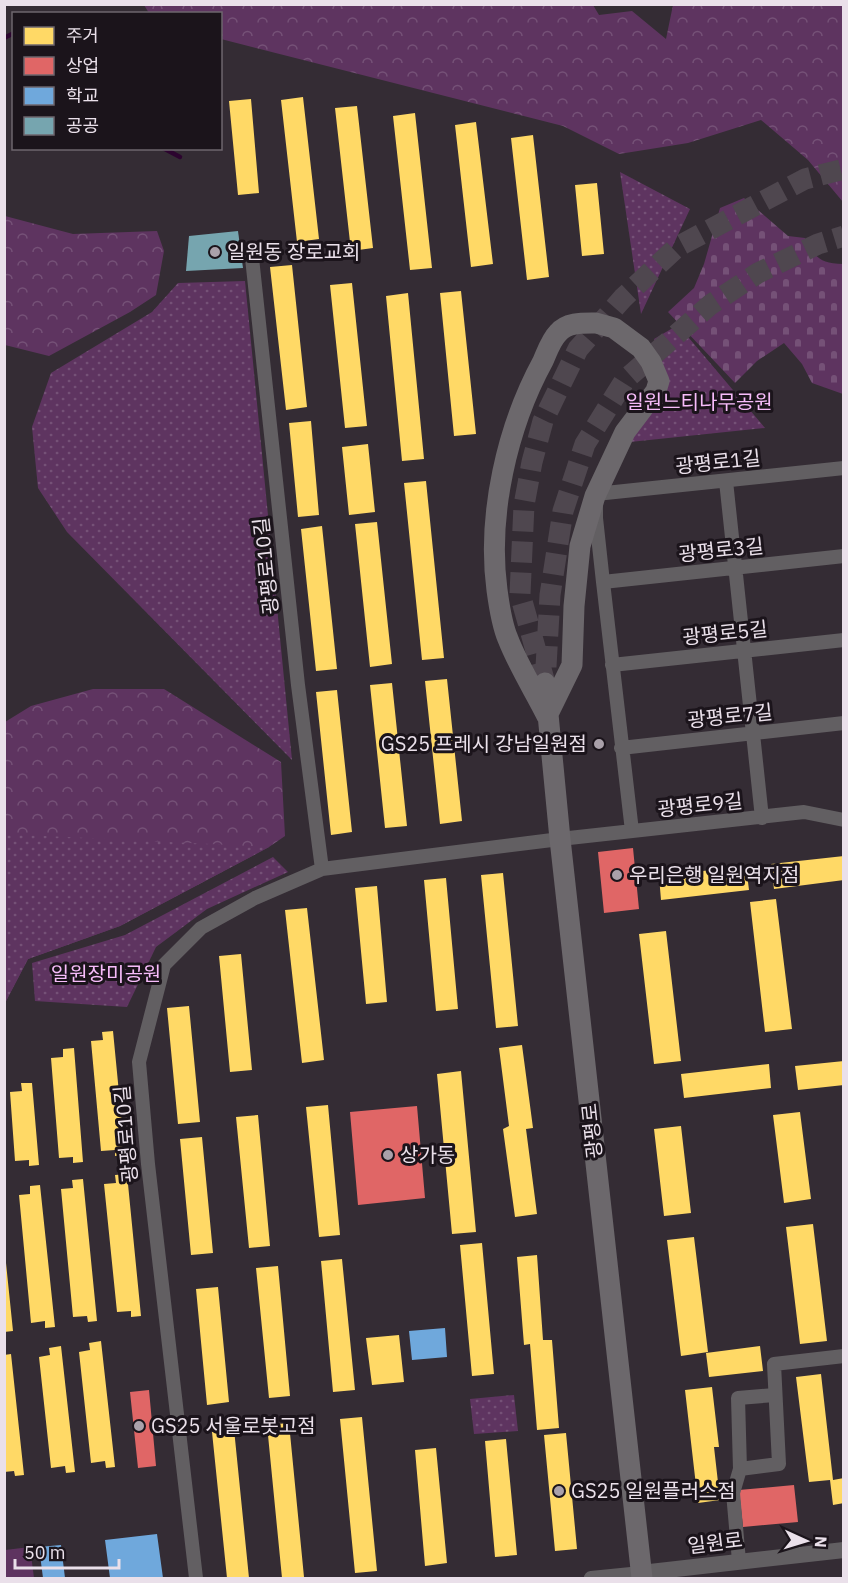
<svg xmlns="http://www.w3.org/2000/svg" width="848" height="1583" viewBox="0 0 848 1583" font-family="'IBM Plex Sans','Noto Sans KR',sans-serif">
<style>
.grass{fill:#5e3460}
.forest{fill:url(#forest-crowns)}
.cemetery{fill:url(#cemetery-stones)}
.park{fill:url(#park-dots)}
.homes{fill:#ffd966}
.shops{fill:#e06666}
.schools{fill:#6fa8dc}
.public{fill:#76a5af}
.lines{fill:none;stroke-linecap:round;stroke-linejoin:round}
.stream{stroke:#2c042f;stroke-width:4.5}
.primary-tunnel{stroke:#4f474f;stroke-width:21;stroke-dasharray:21 10;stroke-linecap:butt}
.minor{stroke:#625f62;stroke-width:14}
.tertiary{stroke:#625f62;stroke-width:16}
.primary{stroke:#6c686c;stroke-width:21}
.poi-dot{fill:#aaa1aa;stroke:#1b141b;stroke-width:2}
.labels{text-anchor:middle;stroke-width:6;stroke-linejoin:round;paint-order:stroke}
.poi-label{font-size:20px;fill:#eae0ea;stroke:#1b141b;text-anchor:start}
.park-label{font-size:20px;fill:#f7bcfa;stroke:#1b141b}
.street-label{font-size:20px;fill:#eae0ea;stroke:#1b141b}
</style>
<defs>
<pattern id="forest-crowns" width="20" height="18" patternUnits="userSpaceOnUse" patternTransform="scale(1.5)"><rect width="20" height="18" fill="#5e3460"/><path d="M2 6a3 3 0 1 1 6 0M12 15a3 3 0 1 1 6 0" fill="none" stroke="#755177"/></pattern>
<pattern id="cemetery-stones" width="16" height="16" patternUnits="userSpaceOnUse" patternTransform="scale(1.5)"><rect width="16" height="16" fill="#5e3460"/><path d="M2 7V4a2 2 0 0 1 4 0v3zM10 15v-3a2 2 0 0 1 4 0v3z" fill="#755177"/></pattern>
<pattern id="park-dots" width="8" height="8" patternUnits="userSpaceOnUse" patternTransform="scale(1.5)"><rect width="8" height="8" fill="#5e3460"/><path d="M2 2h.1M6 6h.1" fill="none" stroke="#755177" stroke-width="1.8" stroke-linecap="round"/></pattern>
</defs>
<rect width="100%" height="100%" fill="#342c34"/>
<path class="grass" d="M30 1547 34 1578H5V1550Z"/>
<path class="forest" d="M144 5H593L599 15 632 11 666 39 673 5H843V202L808 160 761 120 688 143 619 154 563 126 221 39 220 14 149 13Z
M5 216 73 234 157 231 164 251 156 295 130 312 49 356 5 345Z
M93 689H164L281 762 285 836 269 847 120 926 28 959 5 1003V722L31 706Z"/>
<path class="cemetery" d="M744 198 788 236 805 238C816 259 820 263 843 264V394L812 383 802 364 784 343 757 361 735 383 668 312 694 288 704 264 720 208Z"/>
<path class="park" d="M620 172 690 209 641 314Z
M245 281 292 760 67 532 38 488 32 427 51 373 152 312 178 283Z
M678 325 765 428 630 442 667 391 654 339Z
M5 834 269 847 120 926 28 959 5 1003Z
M273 857 288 872 207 909 156 947 127 1007 35 1001 32 963 125 935Z
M514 1395 518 1431 474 1434 470 1399Z"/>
<path class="homes" d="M303 97 319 239 297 242 281 100Z
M251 99 259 193 238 195 229 101Z
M357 106 373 248 351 251 335 108Z
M415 113 432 268 410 270 393 116Z
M476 122 493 264 471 267 455 125Z
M533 135 549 277 527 280 511 138Z
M597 183 604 254 582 256 575 185Z
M292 265 307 407 286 410 270 267Z
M352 283 367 426 345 428 330 285Z
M461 291 476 434 454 436 440 293Z
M408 293 424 459 402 461 386 296Z
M311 421 319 515 298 517 289 423Z
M368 444 375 512 349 515 342 447Z
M426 481 444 658 422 660 404 483Z
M377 522 392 664 370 667 355 524Z
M322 526 337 669 316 671 301 529Z
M447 679 462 821 440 824 425 681Z
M392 683 407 826 385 828 370 685Z
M337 690 352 832 331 835 316 692Z
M844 856V880L774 889 771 864Z
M746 866 749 890 661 900 659 876Z
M503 873 518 1026 496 1028 481 875Z
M446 878 458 1009 436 1011 424 880Z
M377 886 387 1002 366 1004 355 888Z
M776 899 792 1029 765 1032 750 902Z
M307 908 324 1060 302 1063 285 910Z
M666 931 681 1061 654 1064 639 934Z
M241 954 252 1070 230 1072 219 956Z
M189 1006 200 1122 178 1124 167 1008Z
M113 1031 125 1155 115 1156V1150L101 1151 91 1041 103 1040 102 1032Z
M522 1045 533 1128 526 1129 537 1214 515 1217 503 1129 509 1126 499 1048Z
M74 1048 83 1162 73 1163V1157L59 1158 51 1058 63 1057V1049Z
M844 1061V1085L798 1090 795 1066Z
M769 1064 771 1088 684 1098 681 1074Z
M461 1071 476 1232 452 1234 437 1074Z
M21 1083H32L39 1165 29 1166V1160L15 1161 10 1092 22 1091Z
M328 1105 340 1235 319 1237 306 1107Z
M800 1112 811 1199 784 1203 773 1115Z
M258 1115 270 1246 249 1248 236 1117Z
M681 1126 691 1213 664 1216 654 1129Z
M202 1137 213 1253 191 1255 180 1139Z
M127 1174 141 1316 131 1317V1311L117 1312 104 1184 116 1183 115 1175Z
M83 1179 97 1321 88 1322 87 1316 73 1317 61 1189 73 1188 72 1180Z
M40 1185 55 1327 45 1328V1321L31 1323 19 1195 30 1194V1186Z
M813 1224 827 1341 800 1344 786 1227Z
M694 1237 708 1352 681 1356 667 1240Z
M482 1243 494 1374 472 1376 460 1245Z
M537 1255 543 1340H552L559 1428 537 1430 530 1344 524 1345 517 1257Z
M342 1259 355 1390 333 1392 321 1261Z
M4 1263H6L13 1331 4 1332Z
M278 1266 290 1396 269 1398 256 1268Z
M218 1287 229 1402 207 1405 196 1289Z
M399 1335 404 1382 372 1385 366 1338Z
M101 1341 115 1467 106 1468 105 1461 91 1463 79 1352 90 1350 89 1343Z
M61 1346 75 1472 66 1473 65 1466 51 1468 39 1357 50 1355 49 1348Z
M760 1346 763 1371 709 1377 706 1353Z
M11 1354 24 1475 15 1476 14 1471 4 1472V1355Z
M821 1374 833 1480 844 1478V1503L833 1505 830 1480 809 1482 796 1377Z
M712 1387 719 1447H714L720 1500 698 1503 685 1390Z
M362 1417 377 1571 355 1573 340 1419Z
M289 1423 304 1577 282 1578 267 1425Z
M234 1429 249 1578H227L212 1432Z
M566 1433 577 1549 555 1551 544 1435Z
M506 1439 517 1555 495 1557 485 1441Z
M436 1448 447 1563 425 1566 415 1450Z"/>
<path class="shops" d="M633 848 639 909 604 913 598 852Z
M417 1106 425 1198 358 1205 350 1112Z
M149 1390 156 1466 138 1468 130 1392Z
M794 1485 798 1522 743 1527 739 1490Z"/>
<path class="schools" d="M445 1328 447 1357 412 1360 409 1331Z
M157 1534 163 1578H110L105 1540Z
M61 1545 65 1578H43L39 1547Z"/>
<path class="public" d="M238 231 243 268 186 271 189 236Z"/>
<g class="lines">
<path class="stream" d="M4 38 14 33
M163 148 180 157"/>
<path class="primary-tunnel" d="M546 667 550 595 563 511 585 444 625 380 710 305 758 273 818 244 844 236
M545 683 520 594 524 505 532 462 543 421 578 349 623 298 677 247 805 179 844 169"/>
<path class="minor" d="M252 258 298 685 322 869
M726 481 762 818
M603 582 844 556
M612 665 844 640
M621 748 844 723
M632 831 603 582 596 518V494L844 468
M740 1469 738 1398 775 1395
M739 1561 733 1493 740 1469 779 1464 774 1364 844 1356
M196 1578 148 1164 139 1062 164 965 201 928 255 898 322 869 560 839 804 812 844 820
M591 1578 641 1573"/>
<path class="tertiary" d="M641 1573 844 1550"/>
<path class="primary" d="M596 323 614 328 641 348 651 362 659 381 656 391 625 432 595 496 580 546 574 606 572 665 547 716C534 690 518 665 508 639 502 625 499 605 497 590 487 515 507 427 543 361 547 352 551 340 558 333 567 322 584 323 596 323Z
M545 683 560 839 642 1578"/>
</g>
<g class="poi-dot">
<circle cx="215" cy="252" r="6"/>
<circle cx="599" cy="744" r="6"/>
<circle cx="617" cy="875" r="6"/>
<circle cx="388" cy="1155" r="6"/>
<circle cx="139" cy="1426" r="6"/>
<circle cx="559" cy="1491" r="6"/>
</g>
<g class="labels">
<g class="poi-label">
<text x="227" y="259">일원동 장로교회</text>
<text x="587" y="751" text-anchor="end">GS25 프레시 강남일원점</text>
<text x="629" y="882">우리은행 일원역지점</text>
<text x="400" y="1162">상가동</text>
<text x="151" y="1433">GS25 서울로봇고점</text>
<text x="571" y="1498">GS25 일원플러스점</text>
</g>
<g class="park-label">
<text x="699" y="409">일원느티나무공원</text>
<text x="106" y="981">일원장미공원</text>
</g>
<g class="street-label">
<text transform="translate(718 462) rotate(-6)" y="7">광평로1길</text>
<text transform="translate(721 550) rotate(-6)" y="7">광평로3길</text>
<text transform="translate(266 566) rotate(-96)" y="7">광평로10길</text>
<text transform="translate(725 633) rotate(-6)" y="7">광평로5길</text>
<text transform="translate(730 716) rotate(-6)" y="7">광평로7길</text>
<text transform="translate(700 805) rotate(-6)" y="7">광평로9길</text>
<text transform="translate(592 1131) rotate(-96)" y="7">광평로</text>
<text transform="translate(126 1134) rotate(-95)" y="7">광평로10길</text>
<text transform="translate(715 1543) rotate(-7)" y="7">일원로</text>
</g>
</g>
<rect width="848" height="1583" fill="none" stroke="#eae0ea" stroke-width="12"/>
<rect x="12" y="12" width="210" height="138" fill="#1b141b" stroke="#6e666e" stroke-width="1.5"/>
<rect x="24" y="27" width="30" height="18" fill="#ffd966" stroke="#6e666e" stroke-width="1.5"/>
<text x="66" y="42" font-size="18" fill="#eae0ea">주거</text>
<rect x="24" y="57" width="30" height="18" fill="#e06666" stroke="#6e666e" stroke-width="1.5"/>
<text x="66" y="72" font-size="18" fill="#eae0ea">상업</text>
<rect x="24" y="87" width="30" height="18" fill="#6fa8dc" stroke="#6e666e" stroke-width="1.5"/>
<text x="66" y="102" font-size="18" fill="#eae0ea">학교</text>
<rect x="24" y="117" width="30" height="18" fill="#76a5af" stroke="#6e666e" stroke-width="1.5"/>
<text x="66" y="132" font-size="18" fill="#eae0ea">공공</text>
<g transform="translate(806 1541) rotate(94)" stroke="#1b141b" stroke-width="4.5" paint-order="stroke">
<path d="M0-4.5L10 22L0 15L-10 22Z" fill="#eae0ea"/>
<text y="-9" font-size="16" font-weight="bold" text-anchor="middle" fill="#eae0ea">N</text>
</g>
<path d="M15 1559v9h104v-9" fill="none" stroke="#eae0ea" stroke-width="3"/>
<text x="24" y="1559" font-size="18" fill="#eae0ea" stroke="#1b141b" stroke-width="4.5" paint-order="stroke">50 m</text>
</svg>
